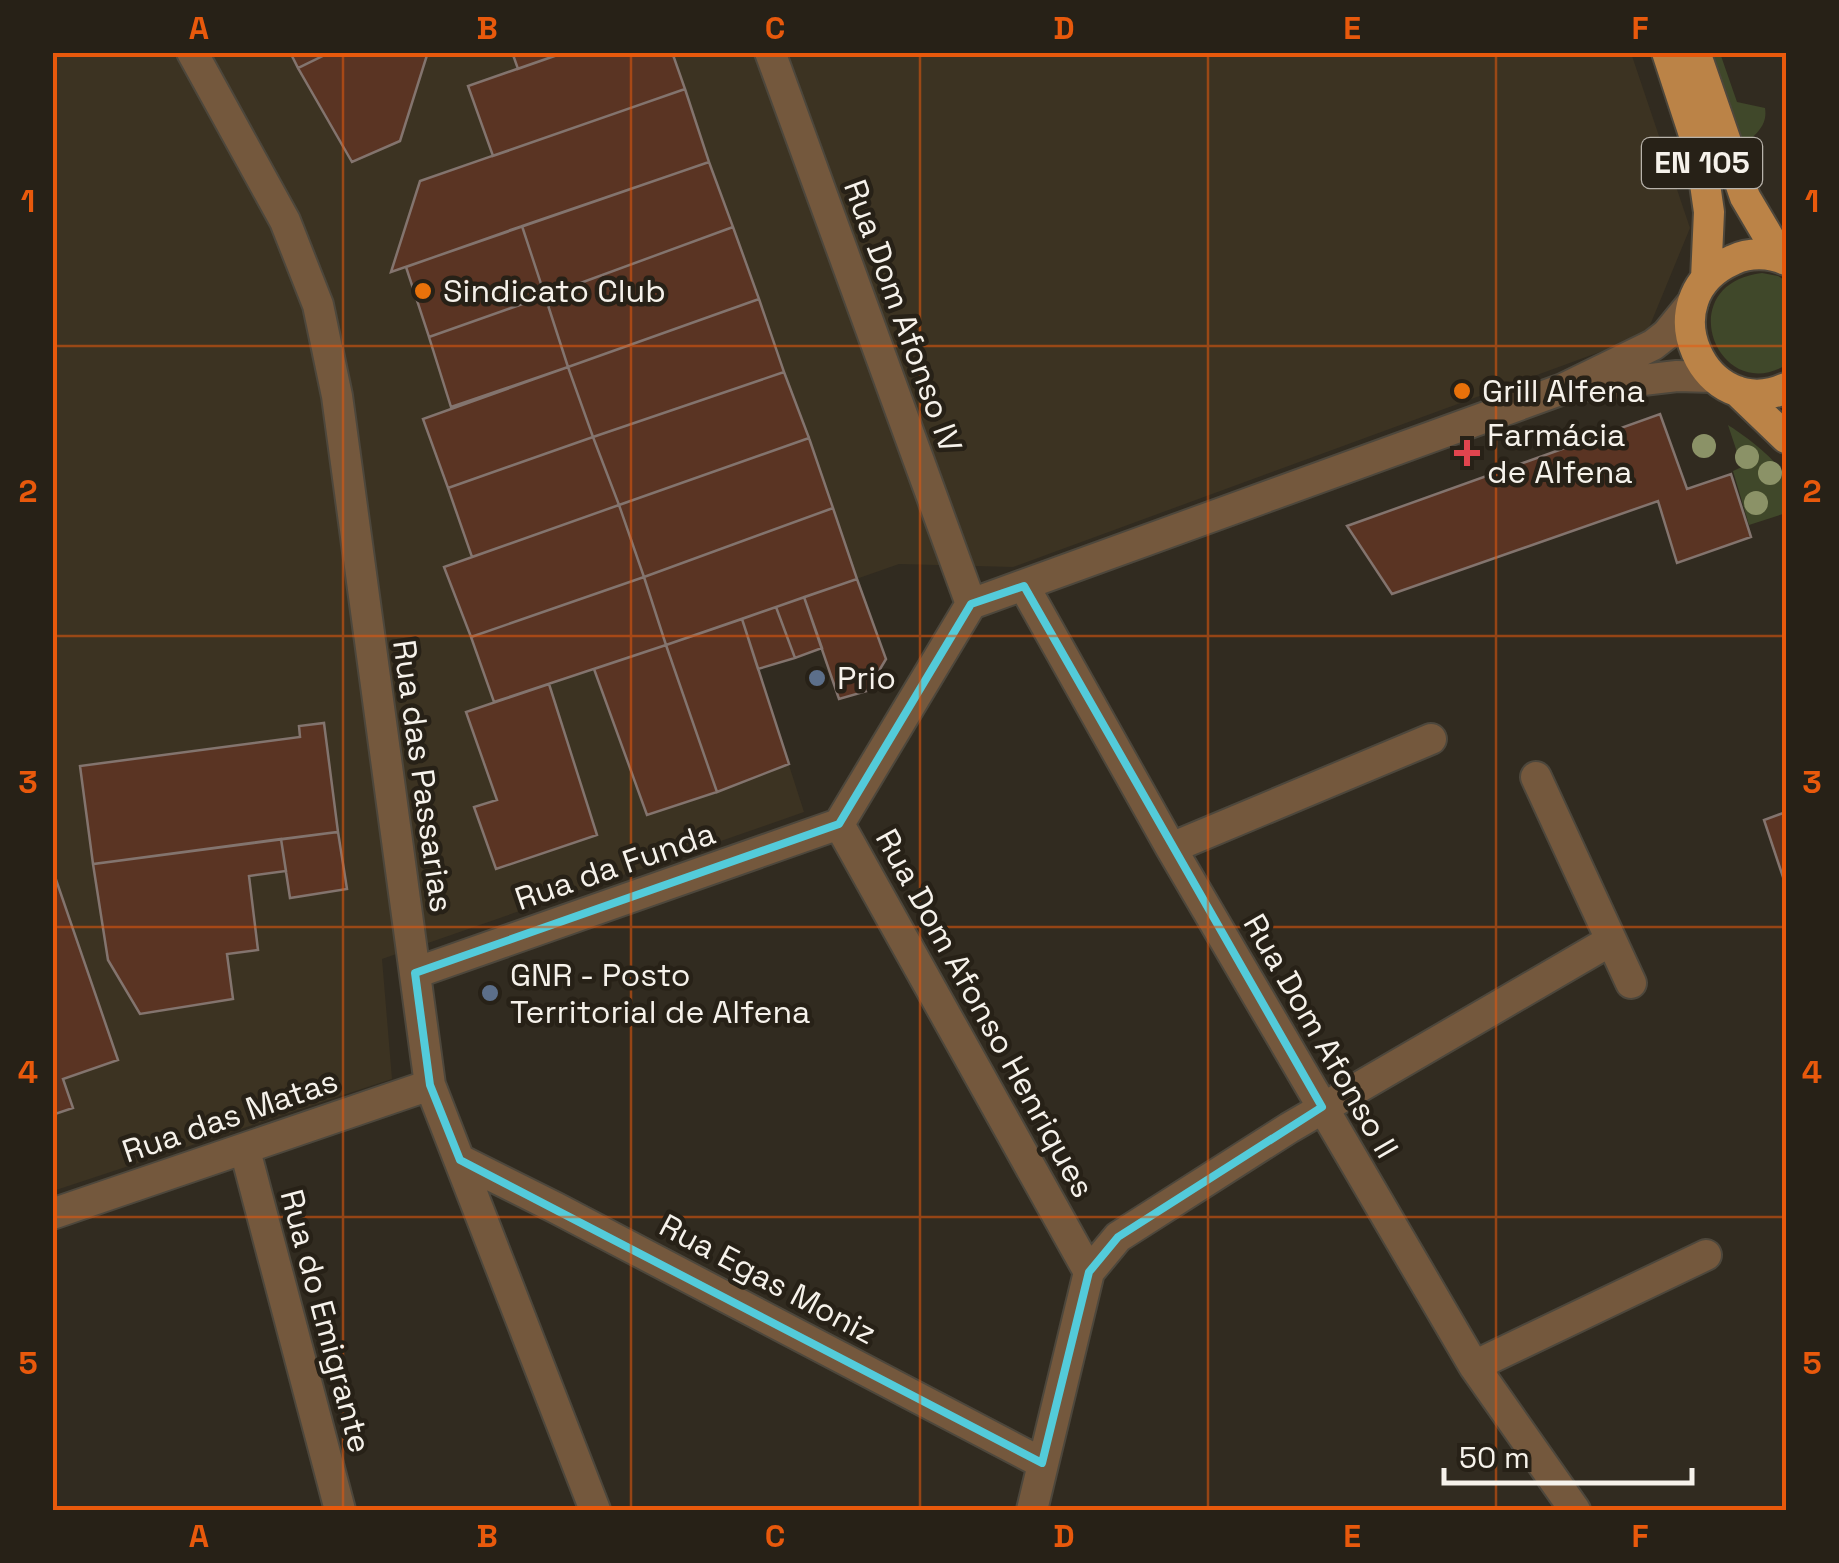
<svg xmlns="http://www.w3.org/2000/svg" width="1839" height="1563" viewBox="0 0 1839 1563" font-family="'Space Grotesk',sans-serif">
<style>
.built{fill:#3c3322}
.green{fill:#40482a}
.building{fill:#5a3423;stroke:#83746e;stroke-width:2.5}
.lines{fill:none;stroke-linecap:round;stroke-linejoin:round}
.minor-casing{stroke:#4d473c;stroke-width:34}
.major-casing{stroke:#4d473c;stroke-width:34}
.minor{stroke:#74583d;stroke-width:30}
.major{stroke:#bb8347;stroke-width:30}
.tree{fill:#8b9267}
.marked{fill:none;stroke:#53cbda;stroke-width:8;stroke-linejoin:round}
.grid{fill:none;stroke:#e8590c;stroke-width:2.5;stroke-opacity:0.55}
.food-dot{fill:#e8710a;stroke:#272117;stroke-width:4}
.health-dot{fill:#e0444e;stroke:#272117;stroke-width:4}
.service-dot{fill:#5c6f8a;stroke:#272117;stroke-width:4}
.labels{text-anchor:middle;stroke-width:9;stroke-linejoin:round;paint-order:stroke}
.shield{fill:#272117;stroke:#b8b3ab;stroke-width:2.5}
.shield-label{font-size:30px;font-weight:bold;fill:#f6f2eb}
.poi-label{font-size:32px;fill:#f6f2eb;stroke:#272117;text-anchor:start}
.street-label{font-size:32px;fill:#f6f2eb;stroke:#272117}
.neatline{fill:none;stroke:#e8590c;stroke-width:4}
.grid-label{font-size:32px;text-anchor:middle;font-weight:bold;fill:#e8590c}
</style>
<rect width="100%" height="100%" fill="#312b20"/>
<path class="built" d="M52 53H1631L1690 228 1646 335 1013 567 899 564 742 619 804 812 382 959 392 1079 53 1191Z"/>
<path class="green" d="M1707 53H1720L1737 102 1765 108C1768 126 1755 135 1743 146Z
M1762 273 1778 276 1786 281V365C1717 406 1670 284 1762 273Z
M1728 425C1744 435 1780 461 1786 480 1789 489 1787 503 1786 513L1749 525 1733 471 1742 467Z"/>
<path class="building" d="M290 52H331L298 68Z
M331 52H428L400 141 352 162 298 68Z
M512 52H566L518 69Z
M566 52H672L685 89 493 156 468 86Z
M685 89 709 162 391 272 420 181Z
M709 162 733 227 545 296 522 226Z
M522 226 545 296 429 337 406 267Z
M733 227 759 299 568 367 545 296Z
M545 296 568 367 451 407 429 337Z
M759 299 784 372 593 437 568 367Z
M568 367 593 437 448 488 423 419Z
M784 372 809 438 619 505 593 437Z
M1660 414 1687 489 1731 474 1751 537 1677 563 1658 501 1392 594 1347 526Z
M593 437 619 505 472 557 448 488Z
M809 438 833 508 644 577 619 505Z
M619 505 644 577 471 637 444 567Z
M833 508 857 579 666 645 644 577Z
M644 577 666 645 494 702 471 637Z
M857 579 886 659 867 691 839 699 804 597Z
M804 597 822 648 795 658 776 607Z
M776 607 795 658 758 669 742 619Z
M742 619 789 764 717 792 666 645Z
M666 645 717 792 647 815 594 669Z
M549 684 597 835 496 869 474 807 497 800 466 712Z
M324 723 338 832 93 864 80 766 300 737 299 726Z
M1786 812V886L1764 820Z
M338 832 347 889 290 898 281 839Z
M281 839 286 871 249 876 258 950 227 954 233 999 140 1014 108 960 93 864Z
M52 868 118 1060 63 1079 73 1108 52 1115Z"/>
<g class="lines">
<g class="minor-casing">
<path id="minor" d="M192 52 285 221 318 305 337 396 430 1085 595 1510
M770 52 971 604
M1591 386 1677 376 1713 377
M1024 586 1171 848 1474 1366 1575 1510
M1536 777 1631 983
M839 824 971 604 1563 389 1653 345 1667 334 1693 302
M839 824 1089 1272 1032 1510
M1171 848 1431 739
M415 973 839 824
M245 1150 340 1510
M460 1160 556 1208 1042 1463
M52 1214 430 1085
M1089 1272 1118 1237 1289 1128 1610 941
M1474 1366 1706 1255"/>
</g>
<g class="major-casing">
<path id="major" d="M1667 52 1701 156 1709 212 1706 279
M1695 52 1745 197 1781 258
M1786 260C1770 253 1750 252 1733 260 1646 298 1705 425 1786 388
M1737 391 1786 438"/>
</g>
<use href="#minor" class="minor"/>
<use href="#major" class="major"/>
</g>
<g class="tree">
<circle cx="1704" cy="446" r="12"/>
<circle cx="1747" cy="457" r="12"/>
<circle cx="1770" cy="473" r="12"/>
<circle cx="1756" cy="503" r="12"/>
</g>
<path class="marked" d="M1024 586 1322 1107 1118 1237 1089 1272 1042 1463 460 1160 430 1085 415 973 839 824 971 604Z"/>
<path class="grid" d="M343 52V1510M631 52V1510M920 52V1510M1208 52V1510M1496 52V1510M52 346H1786M52 636H1786M52 927H1786M52 1217H1786"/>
<g class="food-dot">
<circle cx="423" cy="291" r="10"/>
<circle cx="1462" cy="391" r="10"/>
</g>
<path class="health-dot" d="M1462 438h10v10h10v10h-10v10h-10v-10h-10v-10h10z"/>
<g class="service-dot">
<circle cx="817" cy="678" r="10"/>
<circle cx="490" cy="993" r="10"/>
</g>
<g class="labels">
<rect class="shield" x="1642" y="138" width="120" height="50" rx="8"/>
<g class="shield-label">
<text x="1702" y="173">EN 105</text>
</g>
<g class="poi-label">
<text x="443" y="302">Sindicato Club</text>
<text x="1482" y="402">Grill Alfena</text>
<text x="1487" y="446">Farmácia<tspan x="1487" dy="37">de Alfena</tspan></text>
<text x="837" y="689">Prio</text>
<text x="510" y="986">GNR - Posto<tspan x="510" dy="37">Territorial de Alfena</tspan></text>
</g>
<g class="street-label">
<text transform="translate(903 316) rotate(70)" y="11">Rua Dom Afonso IV</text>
<text transform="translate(423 776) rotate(82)" y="11">Rua das Passarias</text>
<text transform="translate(615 866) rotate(-19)" y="11">Rua da Funda</text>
<text transform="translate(985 1013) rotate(61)" y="11">Rua Dom Afonso Henriques</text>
<text transform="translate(1321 1036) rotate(60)" y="11">Rua Dom Afonso II</text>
<text transform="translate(230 1116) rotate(-19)" y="11">Rua das Matas</text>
<text transform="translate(768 1279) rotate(28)" y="11">Rua Egas Moniz</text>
<text transform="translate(326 1321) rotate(75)" y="11">Rua do Emigrante</text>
</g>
</g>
<rect width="1839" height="1563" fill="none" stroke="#272117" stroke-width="110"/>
<path d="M1444 1468v15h248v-15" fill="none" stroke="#f6f2eb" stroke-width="5"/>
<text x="1459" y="1468" font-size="30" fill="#f6f2eb" stroke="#272117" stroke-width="8" paint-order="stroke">50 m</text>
<rect x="55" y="55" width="1729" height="1453" class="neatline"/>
<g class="grid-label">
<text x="199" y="39">A</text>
<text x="487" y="39">B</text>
<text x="775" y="39">C</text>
<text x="1064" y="39">D</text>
<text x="1352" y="39">E</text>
<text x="1640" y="39">F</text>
<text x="28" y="212">1</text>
<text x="1812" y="212">1</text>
<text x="28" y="502">2</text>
<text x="1812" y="502">2</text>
<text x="28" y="793">3</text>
<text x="1812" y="793">3</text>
<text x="28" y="1083">4</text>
<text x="1812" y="1083">4</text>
<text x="28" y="1374">5</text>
<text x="1812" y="1374">5</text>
<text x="199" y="1547">A</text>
<text x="487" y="1547">B</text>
<text x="775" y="1547">C</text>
<text x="1064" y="1547">D</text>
<text x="1352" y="1547">E</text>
<text x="1640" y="1547">F</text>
</g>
</svg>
